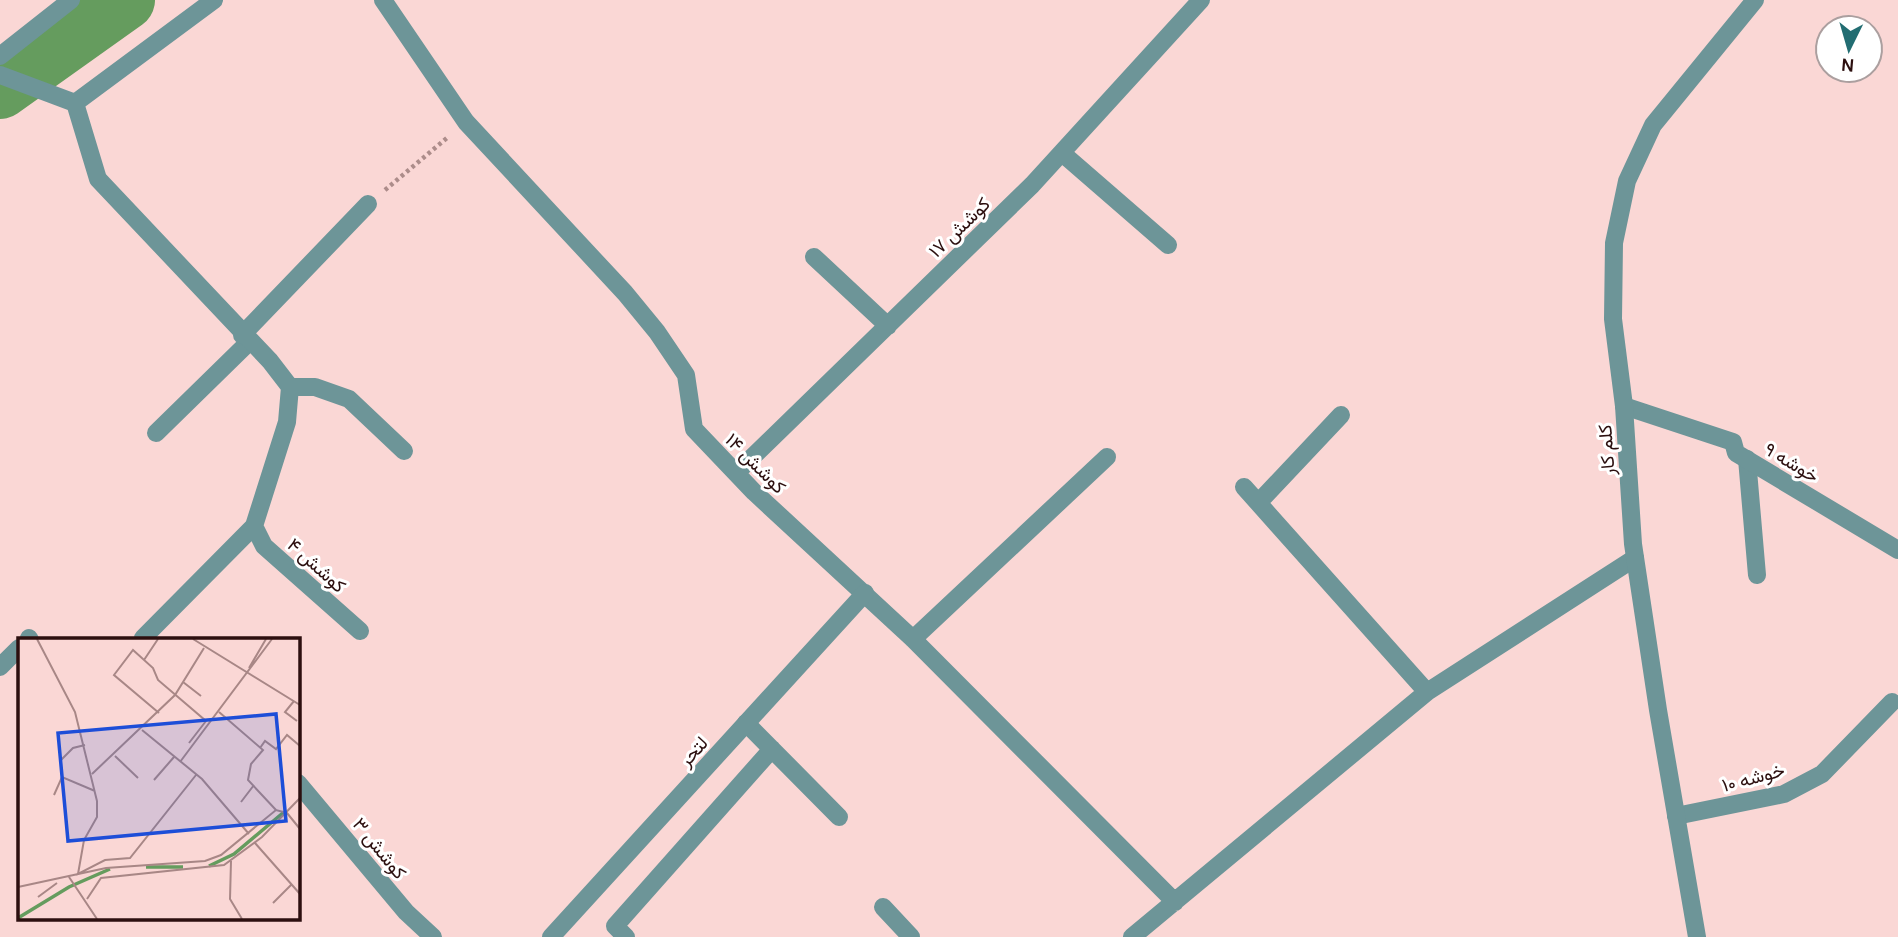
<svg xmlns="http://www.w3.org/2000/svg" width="1898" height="937" viewBox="0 0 1898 937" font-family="Karla,Vazirmatn,sans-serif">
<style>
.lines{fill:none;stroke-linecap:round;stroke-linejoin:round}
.river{stroke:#659c5e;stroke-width:60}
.path{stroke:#ac8c8a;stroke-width:4.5;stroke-dasharray:3.5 3.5;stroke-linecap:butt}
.service{stroke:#6d9598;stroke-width:18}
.minor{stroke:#6d9598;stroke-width:18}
.tertiary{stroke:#6d9598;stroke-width:18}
.labels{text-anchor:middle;stroke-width:6;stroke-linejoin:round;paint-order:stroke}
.street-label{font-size:19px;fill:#2c0f0f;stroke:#fff}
.inset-river{fill:none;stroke:#659c5e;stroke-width:3.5}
.inset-road{fill:none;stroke:#a88786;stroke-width:2}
.view{fill:#1d4ed8;fill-opacity:0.15;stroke:#1d4ed8;stroke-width:3.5}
.inset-edge{fill:none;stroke:#2c0f0f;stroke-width:3.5}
</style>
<rect width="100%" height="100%" fill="#fad7d5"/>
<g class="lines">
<path class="river" d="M0 89 125 0"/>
<path class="path" d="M385 190 448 137"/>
<path class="service" d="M156 433 249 342
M1747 459 1757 575
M0 667 19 648"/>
<path class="minor" d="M383 0 466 122 625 293 657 332 686 375 694 429 754 492 913 639 1175 902
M0 75 75 103 214 0
M75 103 98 179 270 361 290 387 287 422 254 526 143 638 145 640
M1062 153 1168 245
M814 257 888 326
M242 335 368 204
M290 387H315L349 399 404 451
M1624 406 1733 442 1736 453 1898 550
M736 473 1032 185 1201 0
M1244 487 1427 692
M1259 502 1341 415
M254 526 264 546 360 631
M29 638 30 640
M913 639 1107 457
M746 723 839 817
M298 783 406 912 433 937
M1676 816 1784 794 1822 774 1892 702
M883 907 911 937
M626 937 615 926 772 749
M1132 937 1427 692 1635 558"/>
<path class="tertiary" d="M0 56 71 0
M551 937 865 593
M1697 937 1658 710 1633 544 1624 406 1613 319 1614 243 1627 181 1653 125 1755 0"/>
</g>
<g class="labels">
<g class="street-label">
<text transform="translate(959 227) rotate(-44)" y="7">کوشش ۱۷</text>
<text transform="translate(1606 450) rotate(-94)" y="7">کلم کار</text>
<text transform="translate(1792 462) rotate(31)" y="7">خوشه ۹</text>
<text transform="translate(756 463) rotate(45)" y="7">کوشش ۱۴</text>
<text transform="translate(317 565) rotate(42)" y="7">کوشش ۴</text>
<text transform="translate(693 751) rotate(-48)" y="7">لتحر</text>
<text transform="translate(1753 777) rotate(-15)" y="7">خوشه ۱۰</text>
<text transform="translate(380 848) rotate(51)" y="7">کوشش ۳</text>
</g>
</g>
<g transform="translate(18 638)">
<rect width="282" height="282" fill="#fad7d5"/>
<path class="inset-river" d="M191 228 216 216 266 174M128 229H165M0 280 51 249 92 231"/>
<path class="inset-road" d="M19 1 57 74 79 163V179L66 202 60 236 87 222 112 220 178 137M175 1 282 67M126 22 140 1M231 30 248 1M165 44 183 58M276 63 267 74 279 83M201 74 245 112 233 126 230 142 258 172M141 75 96 37 115 12 135 30 140 42 188 83 171 105M124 92 184 141 231 196M242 110 247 103 258 111 269 97 282 108M97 118 120 140M43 122 55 110 67 107M162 124 254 1M74 136 157 57 186 10M136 142 156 119M36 157 44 139 77 153M223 164 236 147M237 205 282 256M213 223 212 261 224 281M51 239 79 281M0 249 88 230 187 223 203 217 258 172 269 175 282 191M20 259 39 245M69 261 83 240 206 227 244 199 282 160M255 265 273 247"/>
<path class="view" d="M258 76 268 183 50 203 40 95Z"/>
<rect width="282" height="282" class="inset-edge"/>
</g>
<g transform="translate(1849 49) rotate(185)"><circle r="33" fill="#ffffff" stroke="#ab9f9f" stroke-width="2"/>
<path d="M0-5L12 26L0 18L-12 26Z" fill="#226d72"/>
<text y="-10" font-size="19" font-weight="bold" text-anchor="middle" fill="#2c0f0f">N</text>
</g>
</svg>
